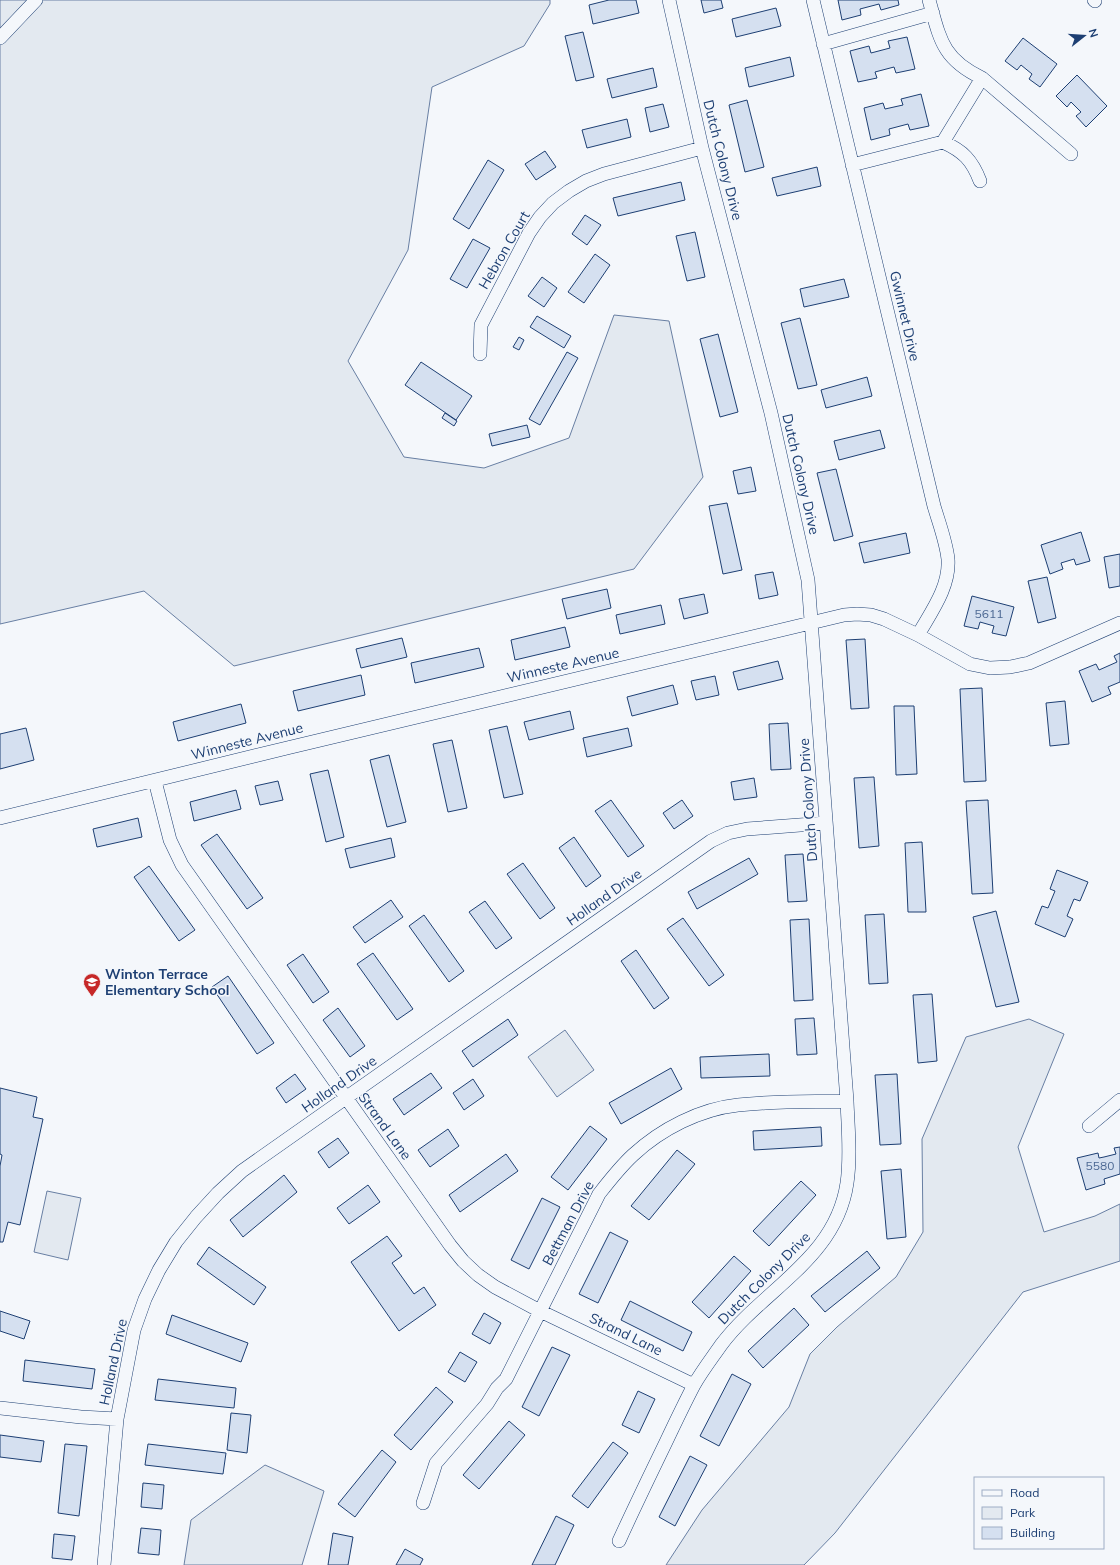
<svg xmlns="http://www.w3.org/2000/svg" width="1120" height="1565" viewBox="0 0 1120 1565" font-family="Mulish,sans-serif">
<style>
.green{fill:#e3e9f0;stroke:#687fa3}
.building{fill:#d5e0f0;stroke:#1d3f73}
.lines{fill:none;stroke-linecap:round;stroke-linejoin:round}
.minor-casing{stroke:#1d3f73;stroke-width:14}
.minor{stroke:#f4f7fb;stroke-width:13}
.labels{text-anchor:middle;stroke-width:3;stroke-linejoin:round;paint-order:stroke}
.number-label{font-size:12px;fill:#4b6792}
.street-label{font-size:14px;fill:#1d3f73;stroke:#f4f7fb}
.poi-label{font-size:14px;font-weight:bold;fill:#1d3f73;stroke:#f4f7fb;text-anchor:start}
</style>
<rect width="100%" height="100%" fill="#f4f7fb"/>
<path class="green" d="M0 0H550V4L524 46 432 87 408 250 348 361 404 457 484 468 569 438 614 315 669 321 703 477 634 569 234 666 144 591 0 624Z
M1029 1019 1064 1034 1018 1147 1044 1232 1095 1216 1120 1204V1261L1023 1292 835 1533 804 1565H666L702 1510 789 1407 810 1354 837 1327 896 1277 923 1232 922 1139 966 1037Z
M565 1030 594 1070 557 1097 528 1057Z
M47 1191 81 1198 68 1260 34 1252Z
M265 1465 324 1491 302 1565H184L191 1520Z"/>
<path class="building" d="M609 0H636L639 13 593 24 589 5Z
M701 0H721L723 8 704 13Z
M838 0H898L899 5 881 10 879 4 860 9 861 15 842 20Z
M776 8 781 26 736 37 732 19Z
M583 32 594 77 576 81 565 36Z
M907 37 915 69 896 73 894 67 875 72 877 78 858 82 850 51 869 46 871 53 890 48 888 41Z
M1023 38 1057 64 1040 87 1029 79 1032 74 1021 65 1017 70 1005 61Z
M790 57 794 76 749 87 745 68Z
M653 68 657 87 612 98 607 79Z
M1077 75 1107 106 1086 127 1076 116 1081 112 1071 102 1067 107 1056 96Z
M921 94 929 126 910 130 908 124 889 129 890 135 871 140 864 108 883 103 885 109 903 105 901 99Z
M747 100 764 167 745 172 729 105Z
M663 104 669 127 650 132 645 108Z
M627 119 631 137 587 148 582 130Z
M545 151 556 167 536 180 525 164Z
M488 160 504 170 469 229 453 219Z
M817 167 821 186 777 196 772 178Z
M681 182 685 200 618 216 613 198Z
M585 215 601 225 587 245 572 234Z
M695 232 705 277 687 281 676 236Z
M473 239 490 248 467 288 450 279Z
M595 254 610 265 584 303 568 292Z
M542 277 557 288 544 307 528 296Z
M844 279 849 297 804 307 800 289Z
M537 316 571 336 564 348 530 327Z
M800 318 817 385 798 389 781 323Z
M718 334 738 412 720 417 700 339Z
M519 337 524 340 519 350 513 347Z
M567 352 578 358 540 425 529 419Z
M421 362 472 396 456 420 405 385Z
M867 377 872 396 826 408 821 390Z
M445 413 457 421 454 426 442 418Z
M527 425 530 437 492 446 489 434Z
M880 430 885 448 839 460 834 441Z
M751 467 756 491 738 494 733 471Z
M836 469 853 536 834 541 817 473Z
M727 503 742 570 723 574 709 506Z
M1081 532 1090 561 1076 565 1074 559 1061 563 1063 569 1050 574 1041 545Z
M906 533 910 553 864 563 859 543Z
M1120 554V586L1109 588 1104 557Z
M773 572 778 595 759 599 755 575Z
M1047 577 1056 618 1038 623 1028 581Z
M607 589 611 608 567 619 562 599Z
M704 594 708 613 684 619 679 599Z
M972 596 1014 607 1006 636 992 633 994 626 980 622 978 629 964 626Z
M661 605 665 624 620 634 616 615Z
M565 627 570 647 515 660 511 640Z
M402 638 407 657 361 668 356 649Z
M865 639 869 708 851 709 846 640Z
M479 648 484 667 415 683 411 663Z
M1120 653V682L1108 687 1111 694 1092 702 1079 671 1096 664 1099 670 1117 662 1114 656Z
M778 661 783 679 738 690 733 672Z
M361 675 365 695 298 711 293 691Z
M715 676 719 695 696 700 691 681Z
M673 685 678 704 632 716 627 697Z
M982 688 986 781 964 782 960 689Z
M1065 701 1069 744 1050 746 1046 703Z
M241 704 246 723 178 741 173 722Z
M894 706H914L917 774 896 775Z
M570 711 574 729 529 740 524 722Z
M788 723 791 769 771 770 769 724Z
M507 726 523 794 504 798 489 730Z
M26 728 34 760 0 769V734Z
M628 728 632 746 587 757 583 738Z
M452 740 467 808 448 812 433 744Z
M389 755 406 822 387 827 370 760Z
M328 770 344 837 326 842 310 774Z
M874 777 879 846 859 848 854 778Z
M754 778 757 797 734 800 731 782Z
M278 781 283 800 260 805 255 786Z
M236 790 241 809 194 821 190 802Z
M611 800 644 846 628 857 595 811Z
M682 800 693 816 674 829 663 813Z
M988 800 993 893 972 894 966 801Z
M138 818 142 837 97 847 93 829Z
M217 834 263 898 247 909 201 845Z
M574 837 601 876 586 887 559 848Z
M391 838 395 857 350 868 345 849Z
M922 842 926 912H908L905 843Z
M803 854 807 901 788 902 785 855Z
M749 858 758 874 697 909 688 892Z
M523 863 555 908 540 919 507 874Z
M149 866 195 930 179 941 134 877Z
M1057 870 1088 882 1080 901 1074 899 1067 916 1073 919 1065 937 1035 924 1042 906 1048 908 1055 891 1050 889Z
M391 900 403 917 365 943 353 927Z
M485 901 512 938 496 949 469 912Z
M996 911 1019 1002 996 1007 973 917Z
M884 914 888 983 869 984 865 915Z
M424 915 464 971 449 982 409 926Z
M683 918 724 975 709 986 667 929Z
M809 919 813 1000 794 1001 790 920Z
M636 950 669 998 654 1009 621 961Z
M373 953 413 1009 397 1020 357 964Z
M303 954 329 992 313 1003 287 965Z
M228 976 274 1043 257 1054 212 987Z
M932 994 937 1061 918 1063 913 995Z
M338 1008 365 1046 350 1057 323 1020Z
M814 1018 817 1054 797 1055 795 1019Z
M508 1019 518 1035 473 1067 462 1051Z
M769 1054 770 1076 701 1078 700 1057Z
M671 1068 682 1089 621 1124 609 1103Z
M431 1073 442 1088 404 1115 393 1099Z
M295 1074 306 1089 286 1103 276 1088Z
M897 1074 901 1144 880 1145 875 1075Z
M473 1079 484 1096 464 1110 453 1093Z
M0 1088 37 1097 33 1117 43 1119 20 1225 8 1222 3 1242H0V1166L2 1155 0 1154Z
M590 1126 607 1139 568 1190 551 1177Z
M821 1127 822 1146 754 1150 753 1131Z
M448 1129 459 1146 430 1167 418 1150Z
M338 1138 349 1153 329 1168 318 1152Z
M1120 1147V1174L1104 1179 1105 1184 1086 1190 1077 1158 1098 1153 1099 1158 1104 1157 1116 1154 1114 1148Z
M677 1150 695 1164 649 1220 631 1206Z
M506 1154 518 1171 460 1212 449 1195Z
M901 1169 906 1237 887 1239 881 1171Z
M284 1175 297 1192 243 1237 230 1220Z
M801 1181 816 1195 769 1246 753 1231Z
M368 1185 380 1202 349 1224 337 1208Z
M542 1198 560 1207 529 1269 511 1260Z
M610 1232 628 1241 598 1303 579 1294Z
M387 1236 402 1256 392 1263 414 1294 424 1287 436 1305 399 1331 351 1262Z
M209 1247 266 1287 254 1305 197 1264Z
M867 1251 880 1268 825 1312 811 1296Z
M734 1256 751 1271 709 1318 692 1302Z
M630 1301 692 1332 683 1351 621 1320Z
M794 1308 809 1325 763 1368 748 1351Z
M0 1311 30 1321 24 1339 0 1331Z
M484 1313 501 1323 490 1344 472 1334Z
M172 1315 248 1343 241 1362 166 1334Z
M552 1347 570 1355 539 1416 522 1407Z
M460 1352 477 1362 465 1382 448 1372Z
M25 1360 95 1369 92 1389 23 1381Z
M732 1374 751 1384 719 1446 700 1436Z
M158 1379 236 1388 234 1408 155 1400Z
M436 1387 453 1402 411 1450 394 1435Z
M638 1391 655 1399 639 1433 622 1425Z
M231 1413 251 1415 247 1453 227 1450Z
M509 1421 525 1435 479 1489 463 1475Z
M0 1435 44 1441 41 1462 0 1457Z
M613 1442 628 1453 588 1508 572 1496Z
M65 1444 87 1446 79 1516 58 1513Z
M148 1444 226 1453 223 1474 145 1465Z
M382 1450 396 1462 355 1517 338 1504Z
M690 1456 707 1465 675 1526 659 1517Z
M143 1483 164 1485 162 1509 141 1507Z
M556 1516 574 1525 555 1565H532Z
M141 1528 161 1530 159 1555 138 1553Z
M333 1533 353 1537 348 1565H328Z
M54 1534 75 1536 72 1560 52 1558Z
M405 1549 423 1559 420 1565H396Z"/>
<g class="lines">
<g class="minor-casing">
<path id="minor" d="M813 0 934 506C939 523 946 541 948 559 950 587 931 612 918 635
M929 0C940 39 942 59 982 78L1071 154
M1094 0 1095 1
M0 38 36 0
M823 44 933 13
M943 142 982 78
M852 165 943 142C963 151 972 160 980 181
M480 354 481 325 529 233 540 217 553 203 569 191 586 181 604 174 702 148
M155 781 170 840 182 865 450 1245 463 1261 478 1275 495 1287 540 1311 694 1385
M0 818 287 748 844 615 857 614 871 615 884 619 918 635 970 664 990 668 1010 667 1029 663 1120 623
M1089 1126 1120 1100
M0 1408 81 1417 117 1419
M423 1503 436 1463 487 1404 497 1388 506 1379 599 1194C610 1180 620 1167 633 1155 661 1129 700 1109 738 1105 774 1101 811 1102 847 1101
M619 1541C634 1508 650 1475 666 1442 675 1423 684 1404 694 1385 702 1371 712 1358 721 1345 763 1289 836 1259 847 1183 851 1156 848 1128 847 1101L808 580 771 413 702 148 669 0
M104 1565 117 1419 134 1330 145 1299 159 1270 176 1242 196 1217 218 1193 242 1171 711 841 728 833 747 829 826 823"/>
</g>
<use href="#minor" class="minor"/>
</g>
<defs>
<g id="school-pin" transform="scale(0.9)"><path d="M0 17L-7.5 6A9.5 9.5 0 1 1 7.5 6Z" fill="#c62828" stroke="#f4f7fb"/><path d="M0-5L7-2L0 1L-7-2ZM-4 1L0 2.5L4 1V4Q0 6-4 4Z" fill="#fff"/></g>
</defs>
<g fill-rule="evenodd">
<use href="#school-pin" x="92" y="982"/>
</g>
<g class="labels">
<g class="number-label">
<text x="989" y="618">5611</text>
<text x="1100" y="1170">5580</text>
</g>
<g class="street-label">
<text transform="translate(723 160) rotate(76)" y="5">Dutch Colony Drive</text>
<text transform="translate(504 250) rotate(-60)" y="5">Hebron Court</text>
<text transform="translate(905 316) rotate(77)" y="5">Gwinnet Drive</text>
<text transform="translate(801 474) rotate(77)" y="5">Dutch Colony Drive</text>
<text transform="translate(563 665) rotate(-13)" y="5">Winneste Avenue</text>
<text transform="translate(247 741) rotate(-14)" y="5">Winneste Avenue</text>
<text transform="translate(808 800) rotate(-94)" y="5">Dutch Colony Drive</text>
<text transform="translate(604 897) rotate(-35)" y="5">Holland Drive</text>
<text transform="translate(339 1084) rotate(-35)" y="5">Holland Drive</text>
<text transform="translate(385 1126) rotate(54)" y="5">Strand Lane</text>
<text transform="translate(568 1223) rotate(-62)" y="5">Bettman Drive</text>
<text transform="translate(764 1278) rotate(-45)" y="5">Dutch Colony Drive</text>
<text transform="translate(626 1334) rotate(26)" y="5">Strand Lane</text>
<text transform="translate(113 1362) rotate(-78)" y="5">Holland Drive</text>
</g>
<g class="poi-label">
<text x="105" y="979">Winton Terrace<tspan x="105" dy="16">Elementary School</tspan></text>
</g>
</g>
<rect x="974" y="1477" width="130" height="72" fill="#f4f7fb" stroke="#9eadc5"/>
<rect x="982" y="1490" width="20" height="6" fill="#f4f7fb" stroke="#9eadc5"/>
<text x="1010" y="1497" font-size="12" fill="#1d3f73">Road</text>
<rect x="982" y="1507" width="20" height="12" fill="#e3e9f0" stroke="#9eadc5"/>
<text x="1010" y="1517" font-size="12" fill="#1d3f73">Park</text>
<rect x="982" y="1527" width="20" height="12" fill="#d5e0f0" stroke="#9eadc5"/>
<text x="1010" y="1537" font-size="12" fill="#1d3f73">Building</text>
<g transform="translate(1084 36) rotate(73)" stroke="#f4f7fb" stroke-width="3" paint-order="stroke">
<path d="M0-3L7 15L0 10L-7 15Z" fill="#1d3f73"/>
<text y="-6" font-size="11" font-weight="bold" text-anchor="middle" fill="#1d3f73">N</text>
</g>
</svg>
